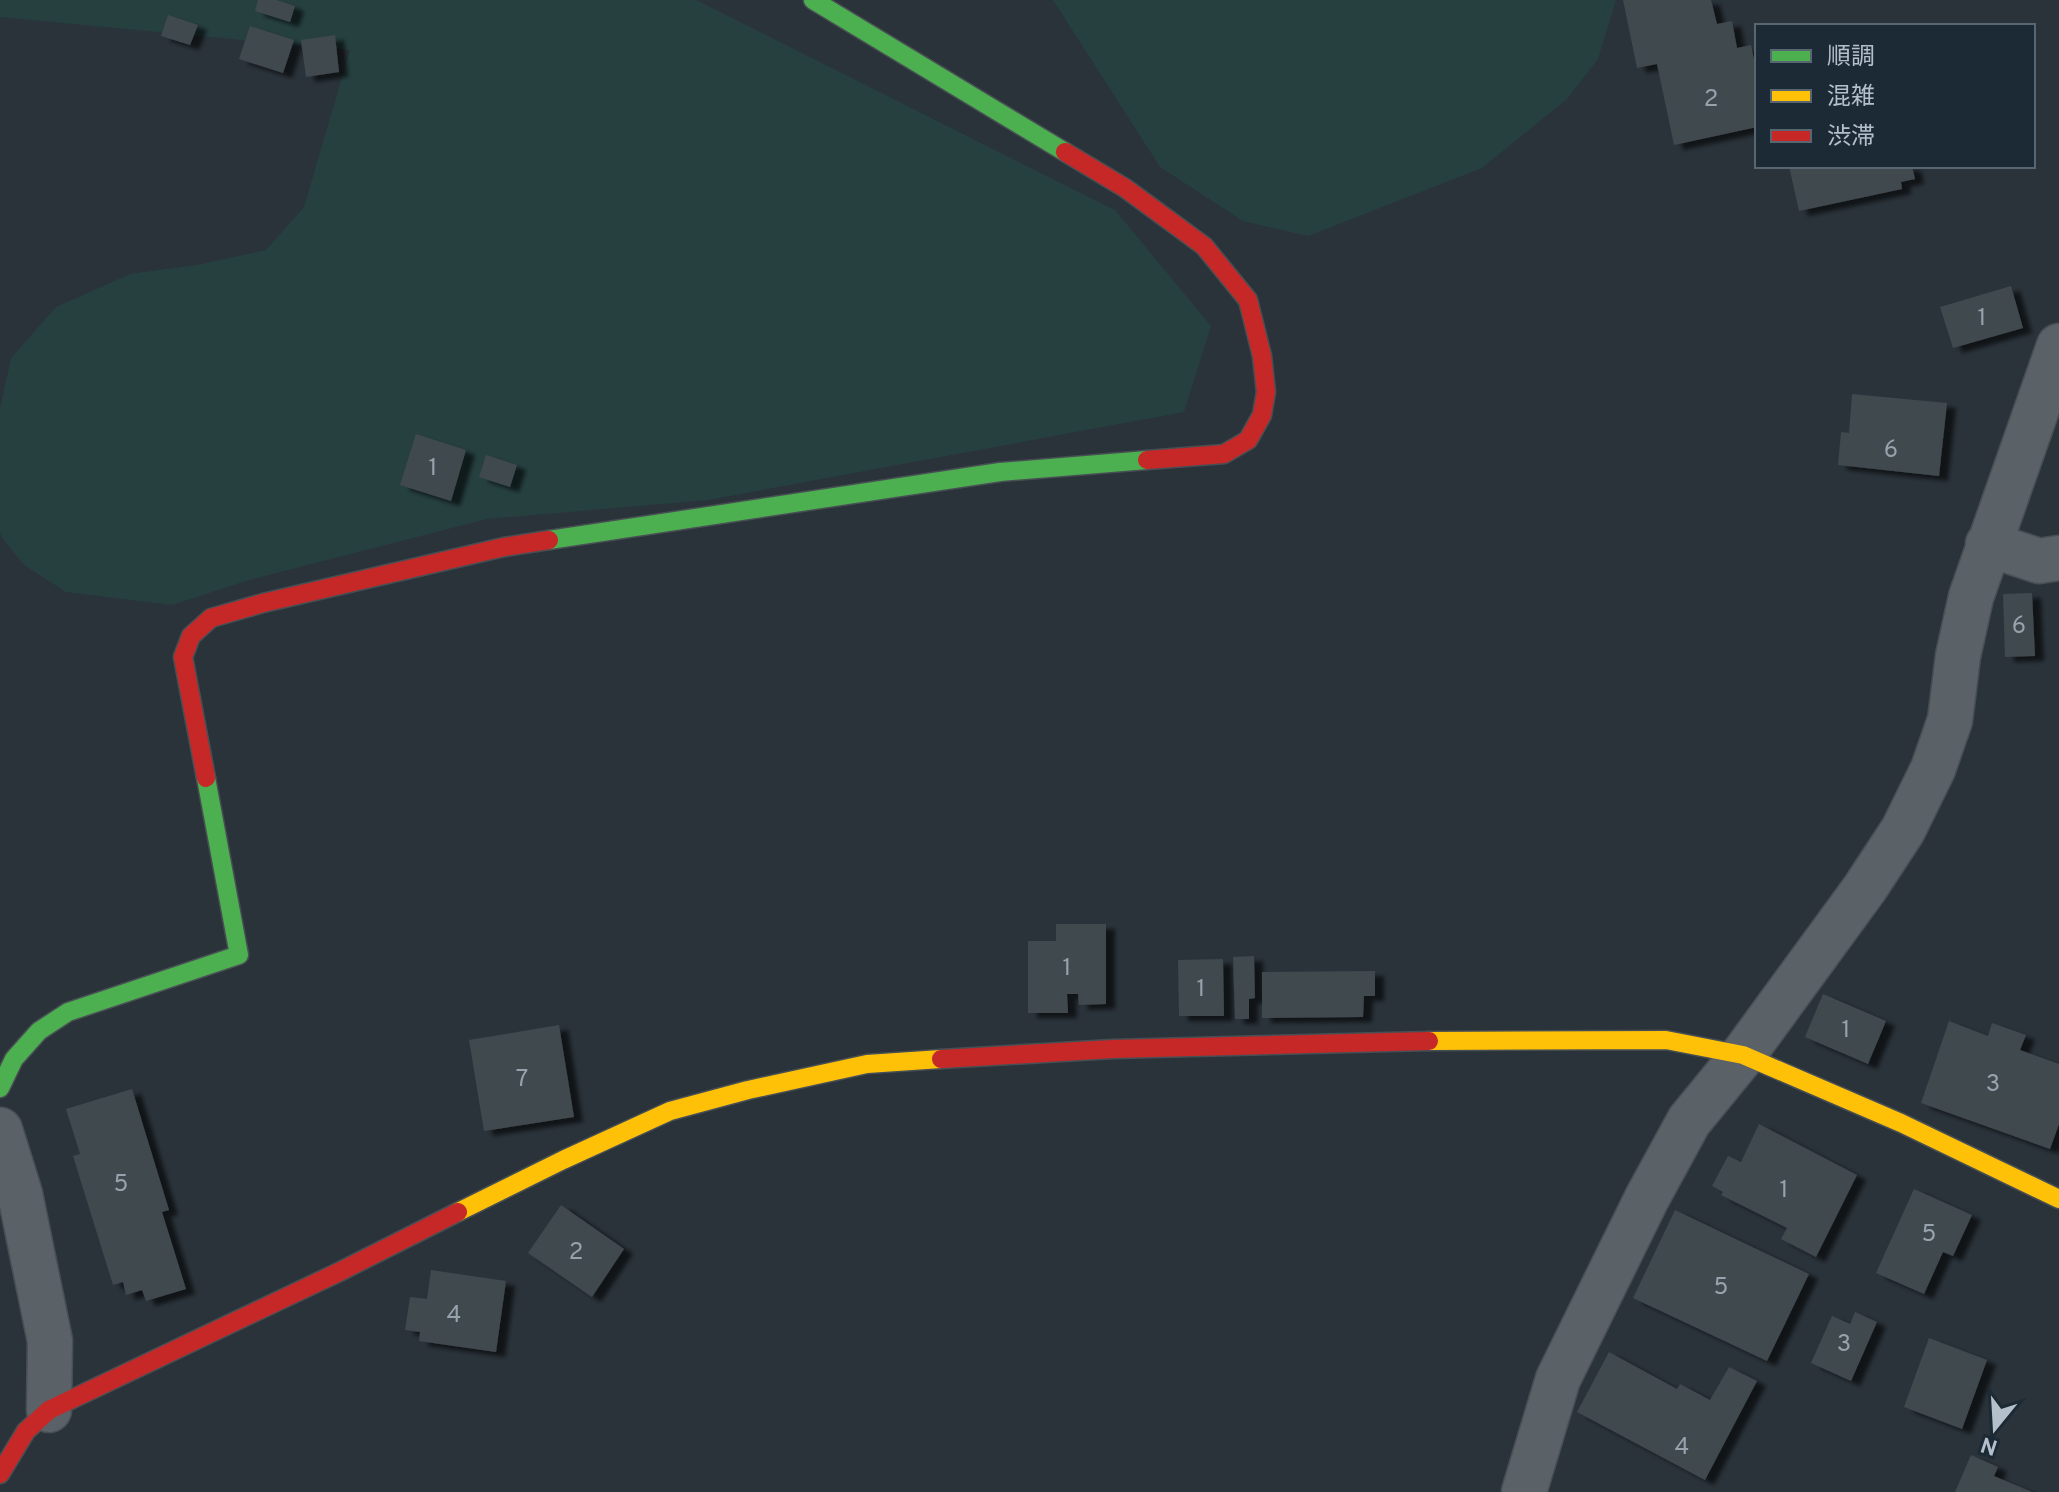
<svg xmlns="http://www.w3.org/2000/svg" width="2059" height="1492" viewBox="0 0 2059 1492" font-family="Overpass,'Noto Sans JP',sans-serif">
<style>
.green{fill:#264040}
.building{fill:#41484e;filter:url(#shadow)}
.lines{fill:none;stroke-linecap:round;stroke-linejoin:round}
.street-casing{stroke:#484f54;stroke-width:47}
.fast-casing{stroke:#484f54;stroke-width:21}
.slow-casing{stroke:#484f54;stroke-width:21}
.jam-casing{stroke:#484f54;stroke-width:21}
.street{stroke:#5a6167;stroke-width:44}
.fast{stroke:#4caf50;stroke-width:18}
.slow{stroke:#ffc107;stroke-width:18}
.jam{stroke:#c62828;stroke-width:18}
.labels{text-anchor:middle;stroke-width:6;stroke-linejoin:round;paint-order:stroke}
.number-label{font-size:24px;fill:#96a2ac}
</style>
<defs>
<filter id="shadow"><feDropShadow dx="9" dy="5" stdDeviation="2" flood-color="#0009"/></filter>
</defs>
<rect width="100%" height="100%" fill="#2a333a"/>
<path class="green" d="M0 0H696L1115 210 1211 326 1184 412 708 500 487 519 249 580 172 605 66 592 24 565 2 538 0 532V409L11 358 56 307 130 274 197 265 266 250 304 207 350 50 0 17Z
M1053 0H1616L1598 59 1567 99 1482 168 1308 236 1243 221 1160 167Z"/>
<path class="building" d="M258 0H276L295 6 290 22 255 11Z
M1623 0H1711L1717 24 1732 21 1737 48 1751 45 1755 64 1757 63V127L1674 145 1657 64 1637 68Z
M168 15 198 25 190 45 161 36Z
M250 26 294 40 283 73 239 59Z
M335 35 339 72 306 77 301 40Z
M1789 166H1912L1915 179 1901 182 1902 189 1799 211Z
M2011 286 2023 328 1953 348 1940 307Z
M1852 394 1947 403 1939 476 1838 465 1841 432 1849 433Z
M416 434 466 450 451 501 400 485Z
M486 455 517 465 510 487 479 477Z
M2032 593 2035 656 2005 657 2003 594Z
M1056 924H1106V1004L1079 1005 1078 994H1067L1068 1013H1028V941H1056Z
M1254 956 1255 998 1249 999V1019H1235L1233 957Z
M1223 959 1224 1016H1179L1178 960Z
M1375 971V996H1364L1363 1017 1262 1018V972Z
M1823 994 1886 1021 1868 1064 1805 1037Z
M1949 1021 1988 1036 1992 1023 2026 1035 2020 1050 2059 1064V1124L2050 1149 1921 1103Z
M559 1025 574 1117 484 1131 469 1040Z
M132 1089 169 1210 162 1212 186 1289 146 1301 142 1290 126 1295 123 1282 113 1285 73 1156 80 1154 66 1109Z
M1759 1124 1857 1175 1816 1257 1781 1239 1787 1228 1721 1195 1723 1192 1712 1186 1728 1156 1741 1162Z
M1914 1189 1972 1215 1953 1256 1943 1252 1924 1294 1876 1273Z
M561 1205 624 1249 592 1297 528 1253Z
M1675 1210 1809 1274 1767 1361 1633 1298Z
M431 1270 506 1281 496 1352 419 1341 420 1332 405 1330 410 1297 427 1299Z
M1855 1312 1877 1322 1851 1381 1811 1363 1832 1316 1850 1324Z
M1929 1338 1987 1360 1962 1429 1904 1407Z
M1609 1352 1677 1389 1680 1384 1710 1400 1729 1367 1757 1381 1705 1480 1577 1412Z
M1971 1455 1998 1467 1994 1476 2032 1492H1955Z"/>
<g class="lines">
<g class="street-casing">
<path id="street" d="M1988 544 2039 561 2059 558
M0 1130 20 1194 50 1341 49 1410
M1524 1492 1558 1379 1647 1198 1689 1121 1743 1055 1865 888 1903 830 1933 769 1950 720 1958 656 1971 597 2059 346"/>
</g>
<g class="fast-casing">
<path id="fast" d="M813 0 1065 152
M549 540 1000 472 1147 460
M0 1088 14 1059 39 1031 68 1012 239 955 206 778"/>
</g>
<g class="slow-casing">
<path id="slow" d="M1429 1041 1666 1040 1743 1055 1901 1123 2059 1199
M458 1212 563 1160 670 1111 748 1090 867 1064 941 1059"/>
</g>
<g class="jam-casing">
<path id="jam" d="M1065 152 1125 188 1204 246 1248 300 1262 356 1266 392 1262 415 1248 440 1224 454 1147 460
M206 778 183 657 191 636 211 618 263 603 504 547 549 540
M941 1059 1113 1049 1429 1041
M0 1474 26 1431 49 1410 339 1272 458 1212"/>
</g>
<use href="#street" class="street"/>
<use href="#fast" class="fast"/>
<use href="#slow" class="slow"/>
<use href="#jam" class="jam"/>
</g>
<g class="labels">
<g class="number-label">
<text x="1711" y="106">2</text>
<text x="1982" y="325">1</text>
<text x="1891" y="457">6</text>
<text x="433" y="475">1</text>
<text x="2019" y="633">6</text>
<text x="1067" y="975">1</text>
<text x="1201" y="996">1</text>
<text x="1846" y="1037">1</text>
<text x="522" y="1086">7</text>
<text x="1993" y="1091">3</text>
<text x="121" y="1191">5</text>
<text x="1784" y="1197">1</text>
<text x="1929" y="1241">5</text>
<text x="576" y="1259">2</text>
<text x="1721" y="1294">5</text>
<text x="454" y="1322">4</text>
<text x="1844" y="1351">3</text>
<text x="1682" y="1454">4</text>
</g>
</g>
<rect x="1755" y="24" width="280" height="144" fill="#1c2a35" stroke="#586671" stroke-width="2"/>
<rect x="1771" y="50" width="40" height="12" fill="#4caf50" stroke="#586671" stroke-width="2"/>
<text x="1827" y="64" font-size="24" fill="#b3c0cb">順調</text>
<rect x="1771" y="90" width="40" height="12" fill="#ffc107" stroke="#586671" stroke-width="2"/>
<text x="1827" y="104" font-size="24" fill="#b3c0cb">混雑</text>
<rect x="1771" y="130" width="40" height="12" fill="#c62828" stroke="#586671" stroke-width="2"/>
<text x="1827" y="144" font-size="24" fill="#b3c0cb">渋滞</text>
<g transform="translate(1995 1428) rotate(198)" stroke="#1c2a35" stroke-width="6" paint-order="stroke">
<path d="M0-6L14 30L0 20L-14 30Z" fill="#b3c0cb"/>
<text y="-12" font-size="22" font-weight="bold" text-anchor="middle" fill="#b3c0cb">N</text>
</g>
</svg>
